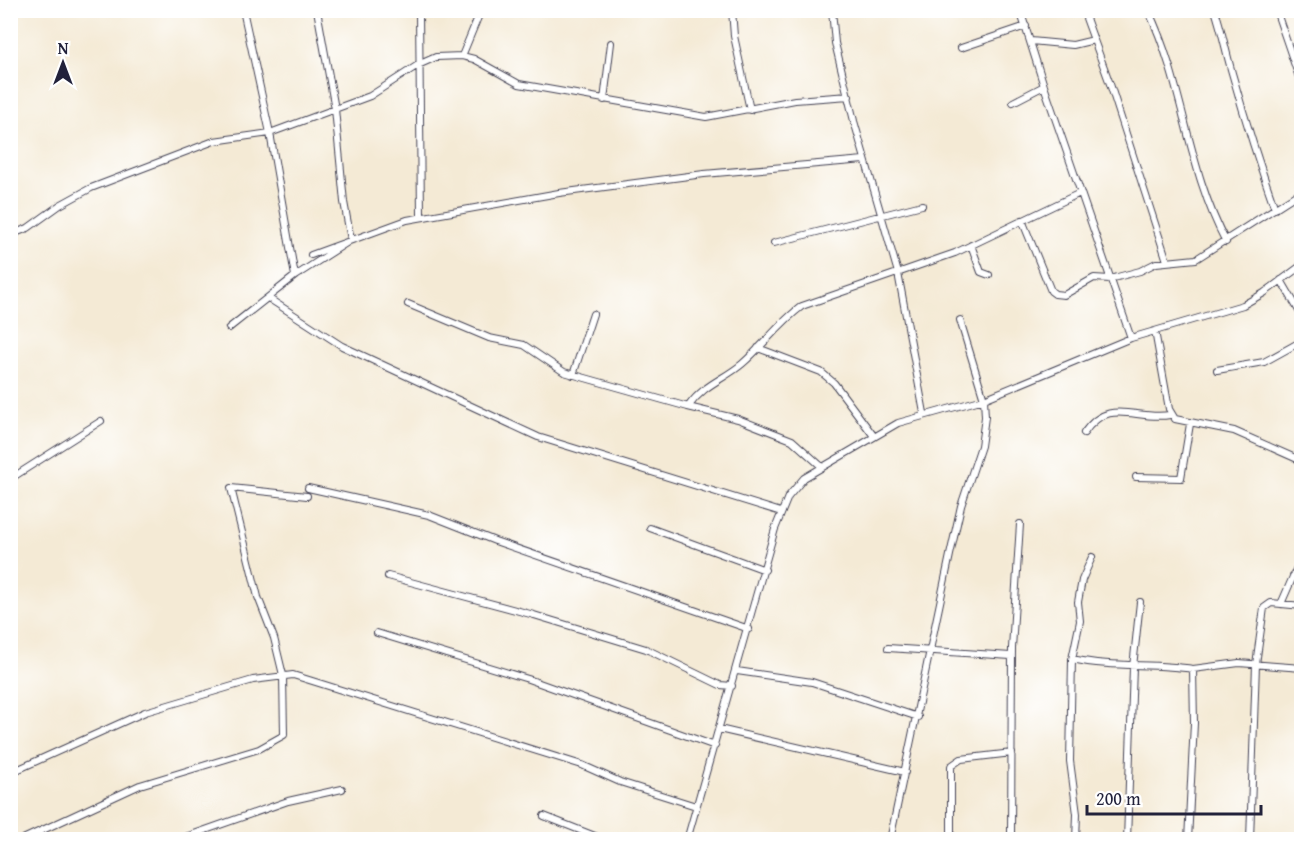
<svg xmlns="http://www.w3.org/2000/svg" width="1312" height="850" viewBox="0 0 1312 850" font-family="'Gentium Book Plus',serif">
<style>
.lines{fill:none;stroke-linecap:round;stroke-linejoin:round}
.minor-casing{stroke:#424052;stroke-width:8}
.minor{stroke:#fff;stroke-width:6}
</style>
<rect width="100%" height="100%" fill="#fff"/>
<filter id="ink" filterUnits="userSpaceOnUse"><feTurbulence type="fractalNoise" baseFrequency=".0167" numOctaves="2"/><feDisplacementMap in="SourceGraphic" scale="12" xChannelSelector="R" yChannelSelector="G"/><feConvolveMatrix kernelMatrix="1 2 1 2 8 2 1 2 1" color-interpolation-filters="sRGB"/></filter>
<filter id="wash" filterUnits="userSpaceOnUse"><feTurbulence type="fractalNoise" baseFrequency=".008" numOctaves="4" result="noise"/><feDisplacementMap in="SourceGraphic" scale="24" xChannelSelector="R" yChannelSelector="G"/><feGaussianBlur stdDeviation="1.35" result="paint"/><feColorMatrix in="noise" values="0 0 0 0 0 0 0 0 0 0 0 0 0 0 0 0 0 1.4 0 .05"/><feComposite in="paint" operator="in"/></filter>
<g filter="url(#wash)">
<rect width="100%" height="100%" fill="#f4ead5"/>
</g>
<g filter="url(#ink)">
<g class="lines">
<g class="minor-casing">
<path id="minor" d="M243 10 270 133 295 276
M419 10 421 217
M732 10 734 36 750 110
M832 10 835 43 854 121 898 273 924 413
M1020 10 1044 86 1131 338
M1083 10 1110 84 1167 261
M1148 10C1184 84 1187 169 1226 242
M1215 10C1222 31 1226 52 1232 73 1245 119 1259 164 1275 209
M1276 10 1302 86
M1031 41 1073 45 1094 40
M961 48 1026 26
M462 56 481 10
M604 100 611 43
M1013 102 1044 86
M1022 220 1051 291 1055 294 1064 295 1094 278 1110 279 1140 271 1156 263 1196 259 1302 191
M10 235 28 228 60 205 91 188 214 141 270 133 370 96 418 65 436 57 462 56 474 59 519 84 706 117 795 100 849 96
M774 243 922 205
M971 245 981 272 989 275
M311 255 407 220 559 193 704 174 864 160
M1281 280 1302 316
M268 298 342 346 538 437 781 512
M408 304 489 338 524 345 564 372 688 407
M229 328 295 276 351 240 344 202 335 109 317 10
M1155 331 1169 409 1175 419 1234 431 1302 461
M758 348 821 372 834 383 873 435
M1217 370 1264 362 1302 341
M573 375 593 314
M1084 433C1109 396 1135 421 1170 415
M821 466 792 440 738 419 688 407C704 384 723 380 742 364 764 345 778 324 802 306L955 253 1080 193
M1136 477 1181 478 1190 424
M10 479 101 421
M308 488 429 515 495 541 749 629
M650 528 765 570
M388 576 534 615 646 649 720 685 732 686
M1281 604 1302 556
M377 633 528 679 715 746
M888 648 1011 656
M1072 659C1112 668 1152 663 1193 669
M737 671 812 682 918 717
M719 729 905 772
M10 773 145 712 253 680 293 675 582 765 620 782 696 806
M544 816 605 840
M21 840 140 785 259 749 284 735 283 675 274 638 258 597 231 488 307 496
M177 840 288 801 342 789
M687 840 775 529 788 497 804 478 898 423 984 399 1131 338 1243 305 1264 293 1302 265
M890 840 950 555 961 506 981 446 985 417 984 399 960 320
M951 840V766L961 759 1012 753
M1011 840 1012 648 1020 524
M1076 840 1077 814 1070 761 1072 659 1080 621 1078 602 1082 580 1092 557
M1127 840 1133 667 1140 602
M1188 840 1194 723 1193 669 1239 663 1302 668
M1250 840 1256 664 1264 608 1271 603 1302 606"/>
</g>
<use href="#minor" class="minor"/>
</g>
</g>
<rect width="1312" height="850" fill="none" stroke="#fff" stroke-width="36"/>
<g transform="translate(63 63)" stroke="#ffffff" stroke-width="4.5" paint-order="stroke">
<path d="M0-4.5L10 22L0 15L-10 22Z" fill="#22223b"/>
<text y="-9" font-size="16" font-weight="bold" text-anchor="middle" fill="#22223b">N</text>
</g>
<path d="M1087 805v9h174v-9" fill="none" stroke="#22223b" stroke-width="3"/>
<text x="1096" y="805" font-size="18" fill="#22223b" stroke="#ffffff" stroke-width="4.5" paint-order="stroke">200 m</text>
</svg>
